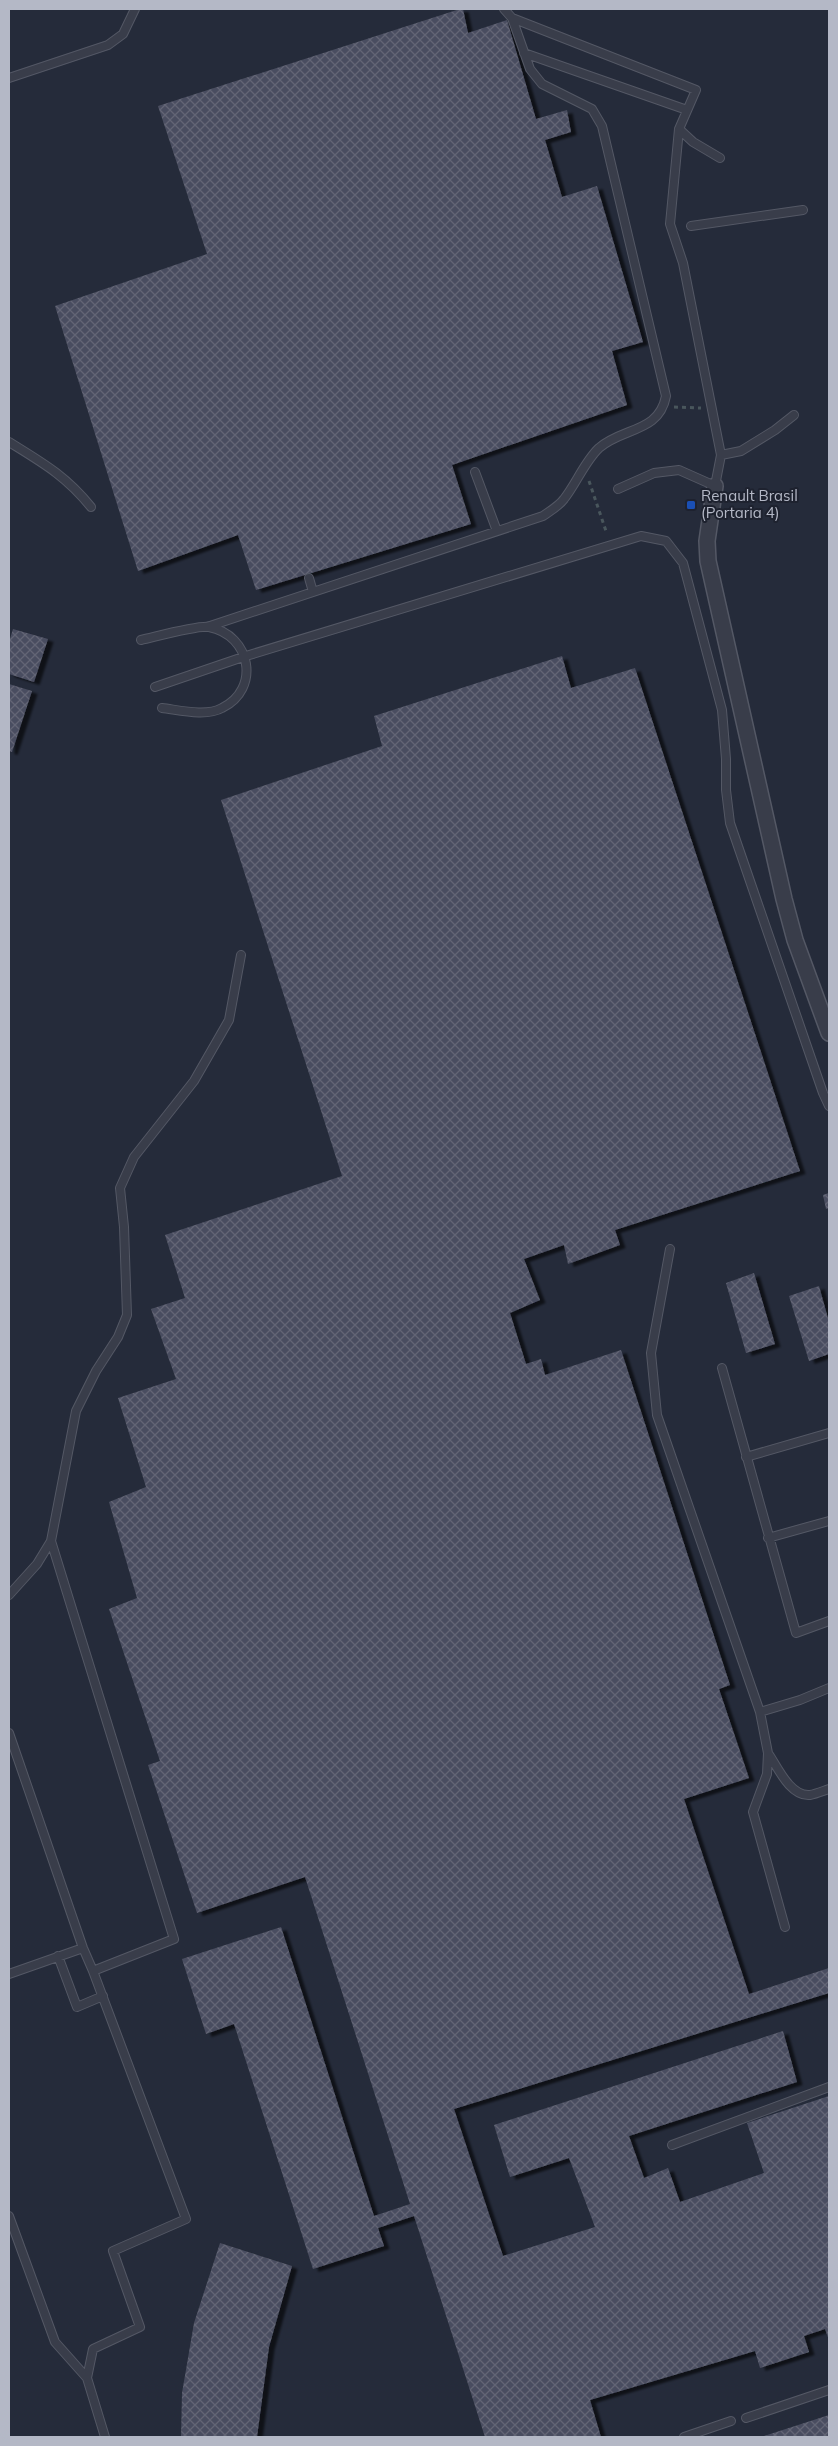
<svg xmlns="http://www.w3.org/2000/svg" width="838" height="2446" viewBox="0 0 838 2446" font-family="Mulish,sans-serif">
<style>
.building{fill:url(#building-cross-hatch);filter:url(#shadow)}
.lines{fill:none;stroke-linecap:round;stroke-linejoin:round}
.lane-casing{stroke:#545865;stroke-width:10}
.street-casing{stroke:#545865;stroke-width:18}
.path{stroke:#49565c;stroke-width:3;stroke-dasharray:4 4;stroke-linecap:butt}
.lane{stroke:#393d4a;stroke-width:8}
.street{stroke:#393d4a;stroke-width:15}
.transit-dot{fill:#1a4fb4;stroke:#1e222f;stroke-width:2}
.labels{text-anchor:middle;stroke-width:4;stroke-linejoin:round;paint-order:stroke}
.poi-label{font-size:15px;fill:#b4b8c6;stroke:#1e222f;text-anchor:start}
</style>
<defs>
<pattern id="building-cross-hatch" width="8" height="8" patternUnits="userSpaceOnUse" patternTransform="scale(1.25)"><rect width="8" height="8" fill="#4a4e60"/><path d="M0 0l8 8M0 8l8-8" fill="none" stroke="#626575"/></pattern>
<filter id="shadow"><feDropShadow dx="5.5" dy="3" stdDeviation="1" flood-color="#0009"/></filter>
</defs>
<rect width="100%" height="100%" fill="#252b3a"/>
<path class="building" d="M460 9H463L468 33 507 20 536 119 567 110 571 132 545 140 562 197 597 186 643 342 612 351 627 405 452 465 471 524 256 590 238 535 138 571 55 306 207 254 158 106Z
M13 629 48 639 34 682 9 674V642Z
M562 656 571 688 635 668 800 1171 615 1230 620 1245 568 1264 564 1245 524 1259 540 1300 510 1313 526 1364 541 1359 545 1375 621 1350 730 1685 719 1689 749 1778 684 1799 749 1994 829 1968V1993L454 2109 503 2256 595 2227 569 2158 510 2177 494 2125 783 2031 797 2082 629 2136 644 2178 668 2168 680 2202 764 2173 747 2123 829 2096V2340L825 2329 804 2336 809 2352 760 2368 755 2351 590 2400 601 2437H485L414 2216 378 2228 384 2246 313 2269 234 2024 206 2034 182 1959 281 1927 374 2216 410 2204 305 1877 197 1913 148 1765 160 1761 109 1609 137 1598 109 1502 146 1487 118 1398 176 1379 151 1309 185 1298 165 1235 342 1176 221 800 382 746 374 716Z
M9 684 32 691 12 752 9 751Z
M829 1193V1208L826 1209 823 1195Z
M754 1273 775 1344 746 1353 726 1283Z
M819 1286 829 1322V1354L809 1361 789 1296Z
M220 2243 292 2266 269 2347 257 2437H181L182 2393 194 2323Z
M829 2415V2437H761Z"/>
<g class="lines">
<g class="lane-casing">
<path id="lane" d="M512 18 696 90 679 129 670 224 683 263 721 455 715 486 679 470 654 473 618 489
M524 53 687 110
M9 78 108 45 123 34 135 9
M679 129 693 142 720 158
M691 226 803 210
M9 442C43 463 66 476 91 507
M721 455 741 451 775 430 794 415
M475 472 497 531
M309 578 313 592
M207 627 543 516C550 511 559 506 564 499 576 484 585 461 599 448 623 427 659 433 666 396L602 126 592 109 542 84 530 69 512 18 504 9
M141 640C155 637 198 625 209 627 251 635 261 689 222 708 206 717 179 710 162 708
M155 687 246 656 641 536 666 541 683 563 722 710 726 759V790L730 823 823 1093 829 1106
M670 1249 651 1353 657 1415 760 1712
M722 1368 796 1633 829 1621
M746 1457 829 1433
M768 1538 829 1521
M9 1595 37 1564 51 1541 76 1411 96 1371 118 1337 127 1315 124 1227 120 1188 134 1157 194 1081 229 1020 241 955
M9 1733 83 1948 93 1971 174 1939 51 1541
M768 1753C777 1766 790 1797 810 1795 816 1794 823 1791 829 1789
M785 1927 753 1812 767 1774 768 1753 760 1712 800 1700 829 1688
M58 1956 77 2007 103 1996
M9 1974 83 1948
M672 2145 829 2087
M9 2216 55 2342 87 2378 105 2437
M87 2378 93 2349 140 2327 113 2251 186 2219 93 1971
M746 2418 829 2390
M684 2437 731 2421"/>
</g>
<g class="street-casing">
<path id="street" d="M715 486 707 541 708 561 784 899 795 940 829 1033"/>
</g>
<path class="path" d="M674 407 701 408
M589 481 607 534"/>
<use href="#lane" class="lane"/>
<use href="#street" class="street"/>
</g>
<rect class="transit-dot" x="686" y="500" width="10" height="10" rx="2.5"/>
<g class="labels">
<g class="poi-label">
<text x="701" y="501">Renault Brasil<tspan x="701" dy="17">(Portaria 4)</tspan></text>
</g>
</g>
<rect width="838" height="2446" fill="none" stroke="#b4b8c6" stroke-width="20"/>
</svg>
